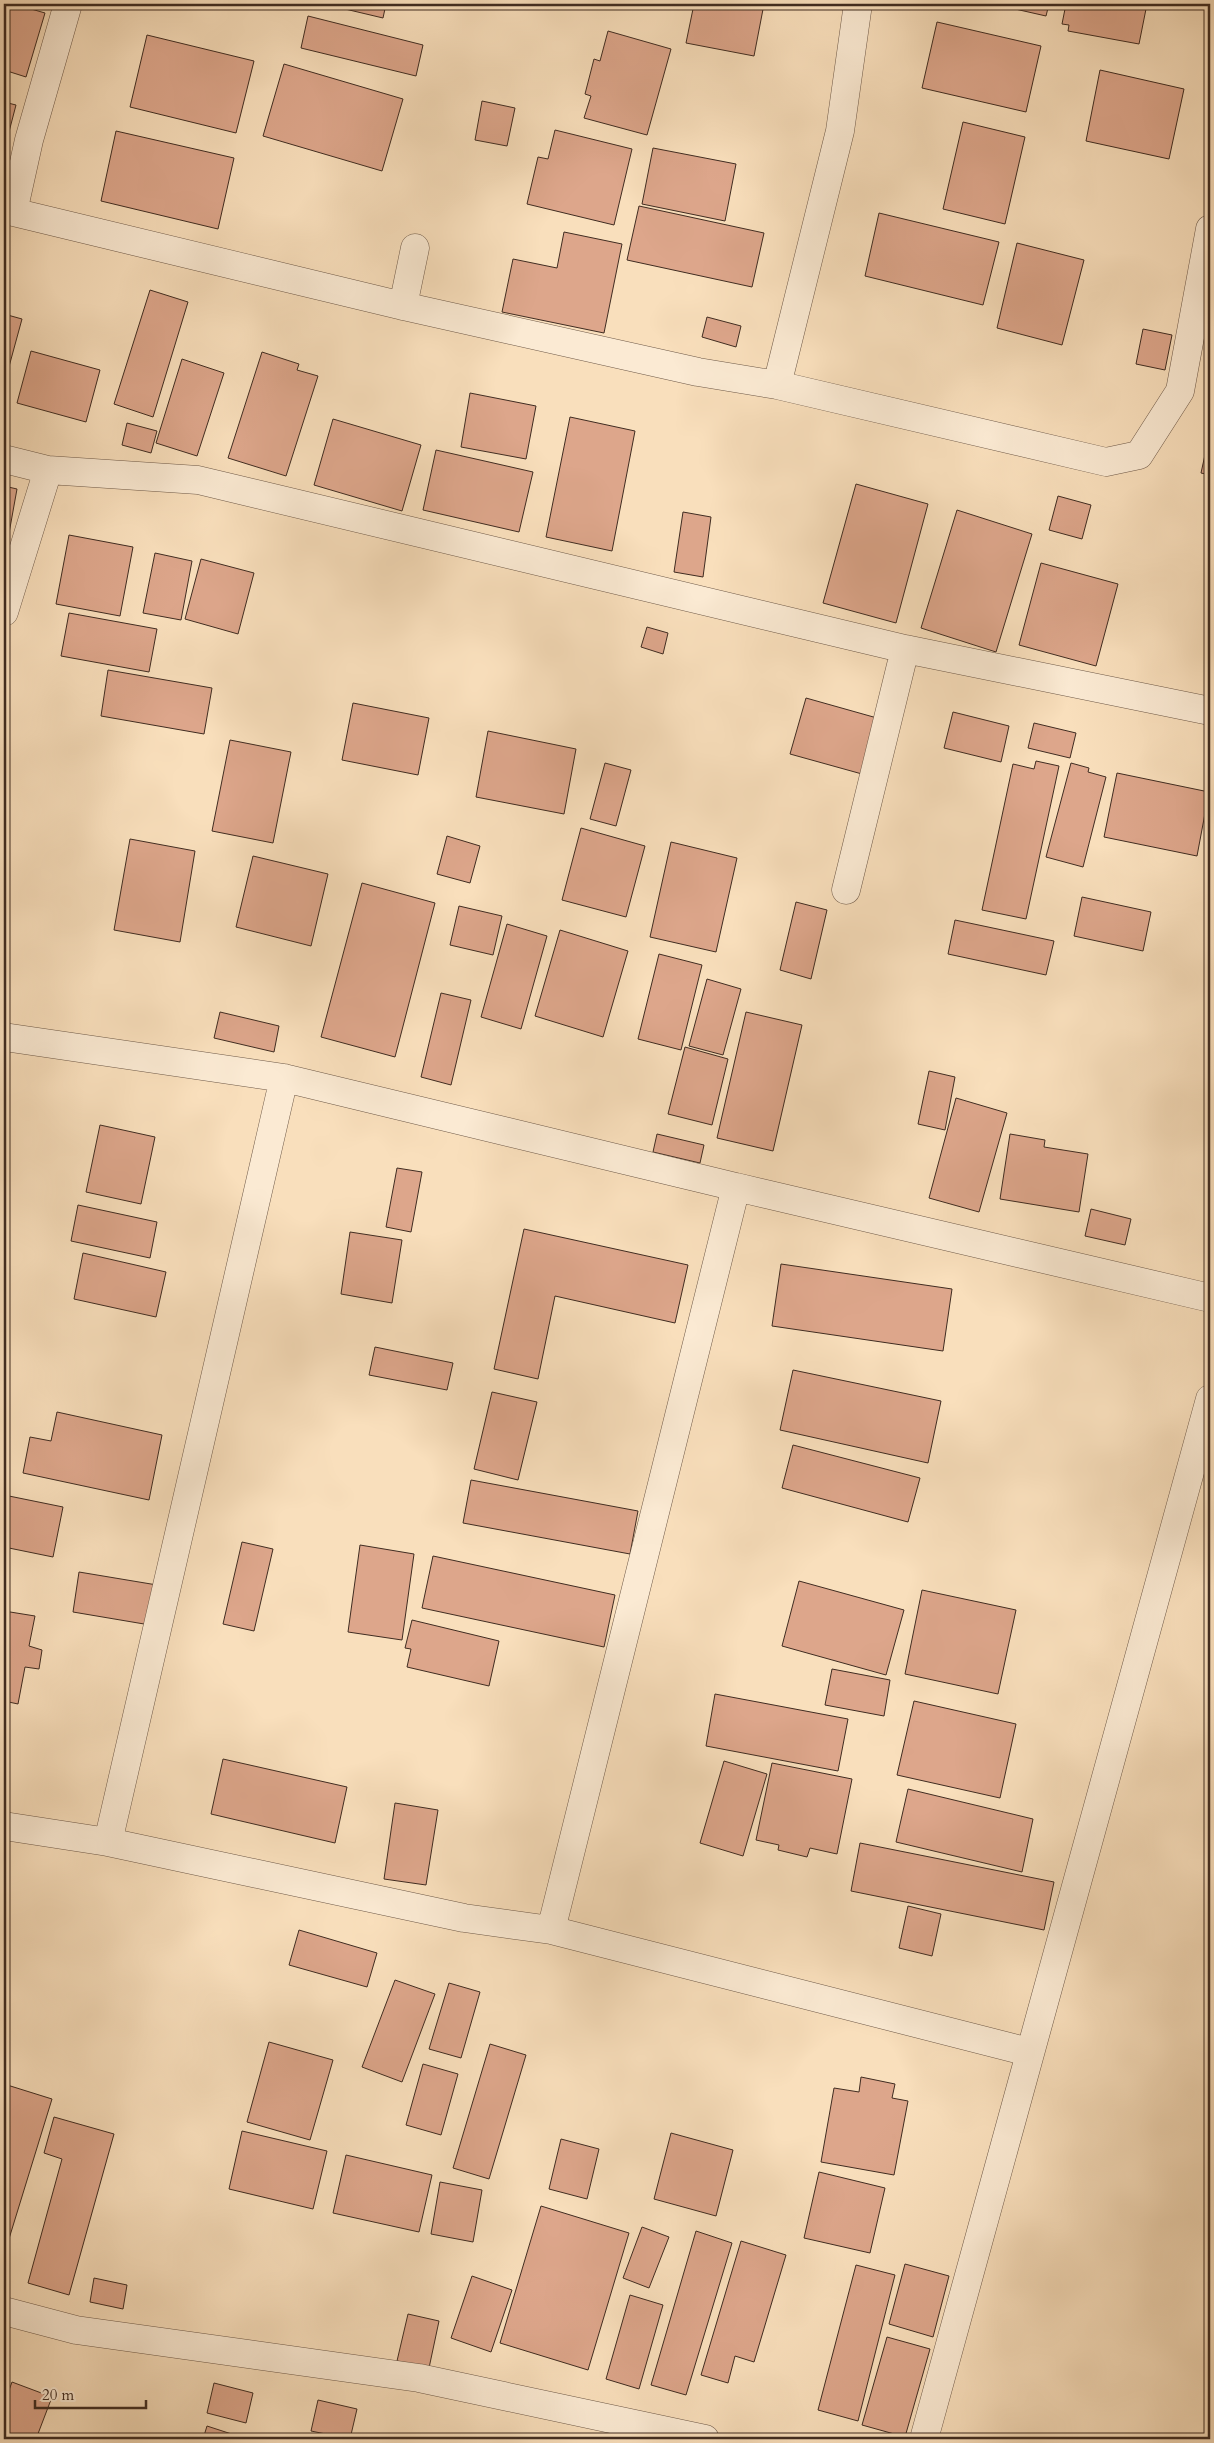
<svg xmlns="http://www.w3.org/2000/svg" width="1214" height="2443" viewBox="0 0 1214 2443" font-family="Cardo,serif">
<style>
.building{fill:#dda68b;stroke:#402c21}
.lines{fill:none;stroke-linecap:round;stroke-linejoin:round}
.street-casing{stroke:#6e5948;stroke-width:29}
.street{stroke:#fbead3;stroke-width:28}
</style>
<rect width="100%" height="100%" fill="#f9dfbc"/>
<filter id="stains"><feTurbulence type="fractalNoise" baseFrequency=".004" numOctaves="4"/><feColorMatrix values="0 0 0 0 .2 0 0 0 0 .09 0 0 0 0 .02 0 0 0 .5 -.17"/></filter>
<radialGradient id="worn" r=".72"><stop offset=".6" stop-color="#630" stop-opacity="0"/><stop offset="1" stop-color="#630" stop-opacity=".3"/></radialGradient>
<path class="building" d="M4 4H14L45 13 26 77 4 70Z
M324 4H386L383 18Z
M694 4H764L754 56 686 43Z
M993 4H1049L1046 16Z
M1066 4H1147L1139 44 1068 31 1069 25 1062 24Z
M308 16 423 45 416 76 301 48Z
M937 22 1041 46 1026 112 922 88Z
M608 31 671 49 647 135 584 118 591 96 585 94 594 59 600 61Z
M147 35 254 61 236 133 130 107Z
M284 64 403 99 382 171 263 136Z
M1100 70 1184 89 1169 159 1086 141Z
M482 101 515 108 507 146 475 140Z
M4 102 16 105 4 151Z
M963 122 1025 137 1005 224 943 209Z
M555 130 632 149 614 225 527 204 538 157 548 159Z
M116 131 234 158 218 229 101 201Z
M653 148 736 164 725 221 642 204Z
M639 206 764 233 752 287 627 260Z
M879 213 999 242 983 305 865 276Z
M564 232 622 244 604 333 502 312 513 259 557 268Z
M1017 243 1084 260 1062 345 997 328Z
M150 290 188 302 153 417 114 404Z
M4 314 22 319 4 385Z
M707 317 741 326 736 347 702 337Z
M1143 329 1172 335 1165 370 1136 364Z
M31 351 100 370 86 422 17 403Z
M262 352 299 364 297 370 318 376 286 476 228 458Z
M182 359 224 373 197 456 156 443Z
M470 393 536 406 526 459 461 447Z
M570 417 635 431 612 551 546 537Z
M333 419 421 445 402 511 314 485Z
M127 423 157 431 151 453 122 445Z
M1210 432V475L1201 473Z
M436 450 533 472 519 532 423 510Z
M856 484 928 504 896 623 823 603Z
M4 486 17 489 4 561Z
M1058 496 1091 505 1082 539 1049 530Z
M957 510 1032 534 996 652 921 628Z
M683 512 711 517 703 577 674 572Z
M69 535 133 547 120 616 56 604Z
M155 553 192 561 181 620 143 613Z
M201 559 254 573 238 634 185 619Z
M1041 563 1118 584 1096 666 1019 645Z
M69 613 157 629 149 672 61 656Z
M647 627 668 633 663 654 641 647Z
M108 670 212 688 204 734 101 716Z
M806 698 877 718 862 774 790 754Z
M353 703 429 718 418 775 342 760Z
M953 712 1009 726 1001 762 944 748Z
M1034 723 1076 733 1070 758 1028 748Z
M488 731 576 749 564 814 476 797Z
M230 740 291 752 273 843 212 831Z
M1036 761 1059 766 1026 919 982 910 1013 764 1034 769Z
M605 763 631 770 616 826 590 819Z
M1071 763 1089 768 1088 772 1106 777 1083 867 1046 857Z
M1117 773 1209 792 1197 856 1104 837Z
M581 828 645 846 626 917 562 900Z
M447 836 480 846 470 883 437 874Z
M130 839 195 851 180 942 114 930Z
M671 842 737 858 716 952 650 937Z
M253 856 328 874 311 946 236 927Z
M362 883 435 903 395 1057 321 1037Z
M1082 897 1151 912 1143 951 1074 936Z
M796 902 827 910 811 979 780 970Z
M459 906 502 916 493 955 450 945Z
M955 920 1054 941 1046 975 948 954Z
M507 924 547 936 521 1029 481 1017Z
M560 930 628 951 603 1037 535 1016Z
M659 954 702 965 681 1050 638 1039Z
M707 979 741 989 723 1055 689 1046Z
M441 993 471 1000 451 1085 421 1077Z
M220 1012 279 1026 274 1052 214 1038Z
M746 1012 802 1025 773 1151 717 1138Z
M685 1047 728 1059 712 1125 668 1114Z
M929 1071 955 1077 945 1130 918 1124Z
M956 1098 1007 1113 979 1212 929 1198Z
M100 1125 155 1137 141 1204 86 1192Z
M657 1134 704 1145 700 1163 653 1152Z
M1010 1134 1045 1140 1044 1147 1088 1154 1079 1212 1000 1199Z
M397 1168 422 1172 411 1232 386 1227Z
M78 1205 157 1222 150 1258 71 1241Z
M1091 1209 1131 1219 1125 1245 1085 1236Z
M524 1229 688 1265 675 1323 555 1296 538 1379 494 1369Z
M350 1232 402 1240 392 1303 341 1294Z
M83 1253 166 1272 156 1317 74 1299Z
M781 1264 952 1289 943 1351 772 1326Z
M375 1347 453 1363 447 1390 369 1375Z
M793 1370 941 1401 928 1463 780 1430Z
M492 1392 537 1402 518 1480 474 1469Z
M57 1412 162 1435 149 1500 23 1473 30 1437 51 1441Z
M793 1445 920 1478 908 1522 782 1488Z
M471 1480 638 1511 630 1554 463 1523Z
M4 1495 63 1507 53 1557 4 1547Z
M242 1542 273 1549 254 1631 223 1624Z
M360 1545 414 1554 402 1640 348 1632Z
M433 1556 615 1595 604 1647 422 1608Z
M79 1572 157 1585 150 1625 73 1612Z
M799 1581 904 1610 886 1675 782 1646Z
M922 1590 1016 1610 998 1694 905 1674Z
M4 1611 35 1616 29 1646 42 1650 39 1669 25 1667 18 1704 4 1701Z
M412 1620 499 1641 489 1686 407 1667 411 1649 405 1648Z
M832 1669 890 1680 884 1716 825 1705Z
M715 1694 848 1719 838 1771 706 1746Z
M914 1701 1016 1724 1000 1798 897 1775Z
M223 1759 347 1787 335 1843 211 1814Z
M724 1761 767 1774 743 1856 700 1843Z
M772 1763 852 1779 837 1854 810 1848 807 1857 778 1850 779 1845 756 1840Z
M908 1789 1033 1819 1022 1872 896 1842Z
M395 1803 438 1810 426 1885 384 1879Z
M860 1843 1054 1882 1044 1930 851 1891Z
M908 1906 941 1914 932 1956 899 1948Z
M299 1930 377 1953 367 1987 289 1965Z
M395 1980 435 1994 402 2082 362 2067Z
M449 1983 480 1992 461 2058 429 2049Z
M269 2042 333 2060 310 2140 247 2122Z
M490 2044 526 2055 489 2179 453 2168Z
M423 2064 458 2074 441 2135 406 2125Z
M861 2077 895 2084 892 2098 908 2101 894 2175 821 2162 834 2088 859 2092Z
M4 2084 52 2099 4 2255Z
M54 2117 114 2134 69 2295 28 2283 62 2159 44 2153Z
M242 2131 327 2151 313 2209 229 2189Z
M671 2133 733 2150 716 2216 654 2199Z
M561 2139 599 2149 587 2199 549 2189Z
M346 2155 432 2175 419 2232 333 2213Z
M819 2172 885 2188 870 2253 804 2238Z
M440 2182 482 2190 473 2242 431 2234Z
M541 2206 629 2233 588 2370 500 2343Z
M642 2227 669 2237 649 2288 623 2278Z
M696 2231 732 2243 686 2395 651 2385Z
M741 2241 786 2255 754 2362 735 2356 728 2383 701 2375Z
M905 2264 949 2276 933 2337 889 2324Z
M856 2265 895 2275 858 2421 818 2410Z
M472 2276 512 2290 491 2352 451 2338Z
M94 2278 127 2285 123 2309 90 2302Z
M630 2295 663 2305 639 2389 606 2379Z
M408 2314 439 2321 429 2368 397 2361Z
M887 2337 930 2349 905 2437 862 2425Z
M12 2382 52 2397 36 2439H4V2404Z
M214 2383 253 2393 246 2423 207 2413Z
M318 2400 357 2409 350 2439 311 2431Z
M207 2426 247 2439H203Z"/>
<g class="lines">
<g class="street-casing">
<path id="street" d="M68 4 29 140 13 212 403 306 698 372 777 385 1106 462 1139 455 1180 391 1210 229
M403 306 415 248
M777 385 840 131 858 4
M4 459 48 470 198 480 905 649 1210 711
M4 612 48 470
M846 890 905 649
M4 1037 284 1078 736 1187 551 1930
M736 1187 1210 1298
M4 1826 108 1842 464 1918 551 1930 1029 2052
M108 1842 284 1078
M4 2311 76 2330 419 2378 705 2439
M924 2439 1210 1399"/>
</g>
<use href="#street" class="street"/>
</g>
<rect width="1214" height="2443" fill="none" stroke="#f9dfbc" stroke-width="20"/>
<rect x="5" y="5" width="1204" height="2433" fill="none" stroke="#402c21" stroke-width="2.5"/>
<rect x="10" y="10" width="1194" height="2423" fill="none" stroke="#402c21"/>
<path d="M35 2400v8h111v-8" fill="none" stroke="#402c21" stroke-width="2.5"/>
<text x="42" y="2400" font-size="15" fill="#402c21" stroke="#fbead3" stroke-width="4" paint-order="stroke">20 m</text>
<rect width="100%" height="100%" filter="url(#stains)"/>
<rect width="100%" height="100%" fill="url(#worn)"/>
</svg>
